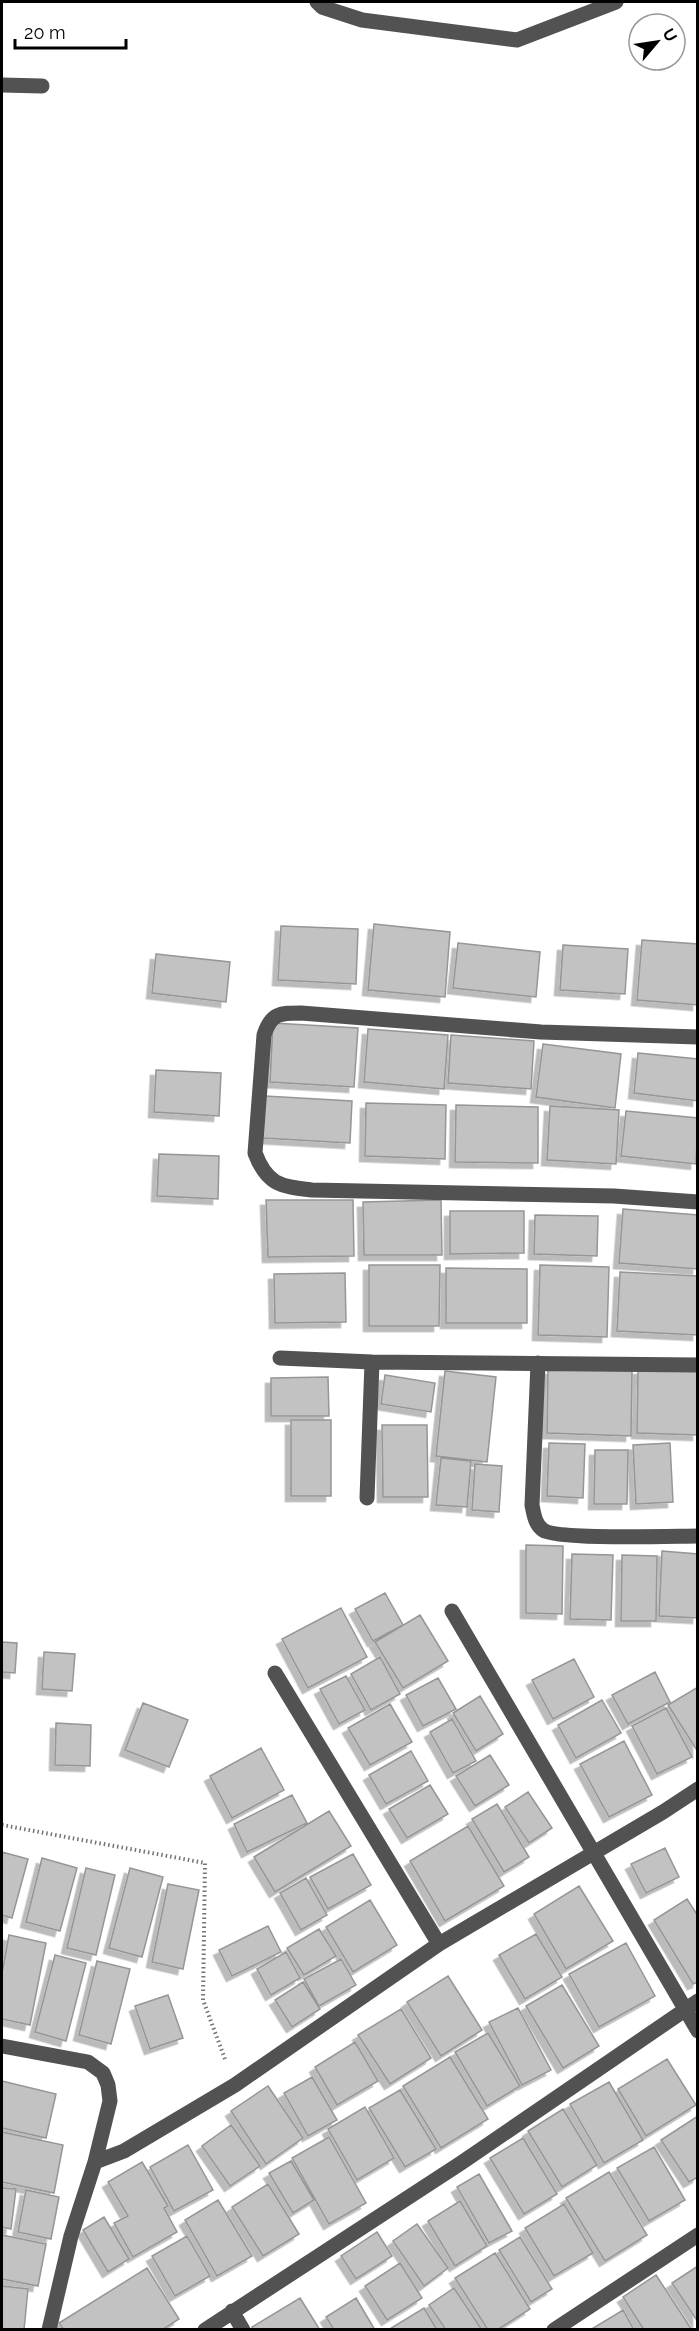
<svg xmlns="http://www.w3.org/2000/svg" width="699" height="2331" viewBox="0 0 699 2331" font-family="Raleway,sans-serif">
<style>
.building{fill:#c2c2c2;stroke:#969696;stroke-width:1.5;filter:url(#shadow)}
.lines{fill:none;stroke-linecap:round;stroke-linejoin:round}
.path{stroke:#747474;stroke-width:4;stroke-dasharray:1.5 3;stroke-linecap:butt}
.minor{stroke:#525252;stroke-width:15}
</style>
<defs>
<filter id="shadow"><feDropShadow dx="-5.5" dy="5.5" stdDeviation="0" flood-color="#0004"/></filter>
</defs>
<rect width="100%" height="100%" fill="#fff"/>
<path class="building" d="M374 924 450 932 445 997 368 990Z
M281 926 358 929 356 984 278 980Z
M642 940 698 944V1005L637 1000Z
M458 943 540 952 536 997 453 988Z
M563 945 628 949 625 994 560 990Z
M156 954 230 962 226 1002 152 993Z
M273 1023 358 1028 354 1087 270 1082Z
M368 1029 448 1035 444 1089 364 1082Z
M451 1035 534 1041 531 1089 448 1083Z
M543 1044 621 1054 615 1108 536 1097Z
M638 1053 698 1059V1101L634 1093Z
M156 1070 221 1073 219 1116 154 1112Z
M265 1096 352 1101 350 1143 263 1138Z
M366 1103 446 1105 445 1159 365 1156Z
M456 1105 538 1107V1163L455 1162Z
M550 1106 619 1110 616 1164 547 1160Z
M626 1111 698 1118 696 1164 621 1156Z
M159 1154 219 1156 218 1199 157 1196Z
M266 1200H353L354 1256 268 1257Z
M441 1200 442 1255H364L363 1202Z
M623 1209 698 1215V1269L619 1263Z
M450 1211H524V1253L450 1254Z
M535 1215 598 1216 597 1256 534 1254Z
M369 1265H440L439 1326H369Z
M540 1265 609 1267 607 1337 538 1335Z
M446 1268 527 1269V1323H446Z
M620 1272 698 1276V1335L617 1331Z
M345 1273 346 1322 275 1323 274 1274Z
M548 1369 632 1371 631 1436 547 1433Z
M638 1369 698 1371V1435L637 1433Z
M445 1371 496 1377 487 1462 436 1456Z
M385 1375 435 1383 431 1412 381 1404Z
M328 1377 329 1416H271V1378Z
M291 1420H331V1496H291Z
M382 1425H427L428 1497H383Z
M549 1443 585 1444 583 1498 547 1496Z
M670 1443 673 1502 636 1504 633 1445Z
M595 1450H628L627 1504H594Z
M441 1458 471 1461 467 1507 436 1505Z
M475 1464 502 1466 499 1512 472 1510Z
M526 1545 563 1546 562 1614 526 1613Z
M662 1551 698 1554V1618L659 1616Z
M572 1554 613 1555 611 1620 570 1619Z
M622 1555 657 1556 656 1621H621Z
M385 1593 403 1625 373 1641 355 1609Z
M341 1608 367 1657 308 1688 282 1639Z
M420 1615 448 1661 403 1688 375 1642Z
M2 1642 17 1643 15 1673 2 1672Z
M44 1652 75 1654 72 1691 42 1689Z
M380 1657 400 1694 371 1710 351 1674Z
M574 1659 594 1697 553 1719 532 1680Z
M655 1672 670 1702 628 1724 612 1695Z
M346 1676 365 1710 339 1724 320 1689Z
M438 1678 456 1709 423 1726 406 1695Z
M698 1687V1752L668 1705Z
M480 1696 503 1734 476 1751 453 1713Z
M602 1700 621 1733 576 1758 558 1725Z
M143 1703 188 1720 169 1767 125 1750Z
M390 1704 412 1742 370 1765 348 1728Z
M666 1708 692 1757 657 1774 632 1726Z
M452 1719 476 1761 453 1773 430 1732Z
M56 1723 91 1725 90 1766 55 1765Z
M624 1741 652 1795 609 1817 580 1764Z
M261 1748 284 1790 232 1818 210 1776Z
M411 1751 428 1781 386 1804 369 1775Z
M490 1755 509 1785 475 1806 456 1776Z
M430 1785 448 1814 407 1838 389 1809Z
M528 1792 552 1828 529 1843 505 1807Z
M292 1795 307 1823 247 1852 234 1824Z
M497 1804 529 1857 504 1872 472 1819Z
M329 1811 351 1846 275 1892 254 1857Z
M468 1826 504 1886 445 1921 410 1861Z
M665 1848 679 1877 646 1893 631 1864Z
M2 1852 28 1859 12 1918 2 1915Z
M353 1854 371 1885 328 1909 310 1877Z
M42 1858 77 1868 60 1931 26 1922Z
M86 1868 115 1875 96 1955 67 1948Z
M130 1868 163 1877 142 1957 109 1948Z
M306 1878 327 1915 301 1930 280 1893Z
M168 1884 199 1890 183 1969 152 1962Z
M579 1886 613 1941 566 1969 534 1914Z
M687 1899 698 1916V1982L693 1984 654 1920Z
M370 1900 397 1945 353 1972 326 1927Z
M268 1926 281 1952 232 1976 219 1950Z
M319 1929 336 1956 304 1975 287 1948Z
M536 1934 562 1977 525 1999 499 1955Z
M9 1935 46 1943 30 2025 2 2019V1973Z
M626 1943 655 1996 599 2027 569 1974Z
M286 1952 300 1978 271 1995 257 1969Z
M55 1955 86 1963 66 2041 35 2032Z
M341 1959 356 1985 319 2006 304 1979Z
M97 1961 130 1969 111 2044 79 2035Z
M448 1976 482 2030 441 2056 407 2002Z
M303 1982 320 2009 292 2027 275 2000Z
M562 1985 599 2046 563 2068 526 2006Z
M168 1995 183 2038 150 2049 135 2006Z
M518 2008 551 2070 522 2085 489 2022Z
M401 2009 431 2058 390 2084 358 2035Z
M488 2033 520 2086 487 2106 455 2052Z
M355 2042 378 2081 337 2105 315 2067Z
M450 2057 488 2119 441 2148 403 2086Z
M667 2059 696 2105 646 2136 618 2089Z
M312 2077 337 2120 308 2136 284 2093Z
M2 2081 56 2094 46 2138 2 2128Z
M609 2082 643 2140 604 2163 570 2104Z
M268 2086 303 2138 266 2164 231 2111Z
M400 2090 436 2149 405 2167 369 2108Z
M365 2107 394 2158 357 2180 328 2129Z
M563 2109 597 2165 562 2187 528 2131Z
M698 2116V2177L689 2182 661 2140Z
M231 2125 260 2166 230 2186 202 2146Z
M2 2132 63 2145 54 2193 2 2182Z
M329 2137 366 2203 329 2224 292 2158Z
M523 2138 557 2194 524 2214 490 2158Z
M188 2145 213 2190 174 2211 150 2167Z
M654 2147 685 2200 649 2221 617 2168Z
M291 2161 314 2200 293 2213 269 2173Z
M142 2162 168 2206 164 2208 177 2232 133 2257 114 2223 128 2216 108 2182Z
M609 2172 647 2235 605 2261 566 2198Z
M479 2174 512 2231 489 2243 457 2187Z
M268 2184 299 2234 263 2256 232 2207Z
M2 2188 16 2189 11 2229 2 2227Z
M26 2190 59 2197 51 2239 18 2232Z
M218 2200 252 2256 217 2276 185 2220Z
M460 2201 487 2246 455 2266 428 2221Z
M564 2204 593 2253 554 2276 525 2228Z
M104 2217 129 2259 108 2272 83 2230Z
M417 2224 448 2268 424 2286 393 2241Z
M377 2232 392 2256 356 2279 341 2256Z
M2 2235 46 2244 38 2286 2 2279Z
M187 2236 210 2276 175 2296 152 2256Z
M520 2237 552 2289 531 2302 499 2250Z
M495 2253 530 2309 497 2330H488L455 2278Z
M400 2263 422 2298 387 2320 365 2286Z
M698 2266V2322L672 2283Z
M147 2268 179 2319 162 2330H64L59 2323Z
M656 2275 692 2330H644L623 2297Z
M2 2286 28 2289 24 2330H2Z
M454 2288 482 2330H446L429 2305Z
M300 2298 320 2330H253L252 2327Z
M356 2298 375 2330H334L326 2317Z
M424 2308 437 2330H388Z
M623 2310 634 2330H590Z"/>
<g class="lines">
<path class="path" d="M2 1825 205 1863 203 2000 225 2059"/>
<path class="minor" d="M317 2 322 7 362 20 517 40 616 2
M2 85 42 86
M698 1037 541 1032 301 1013C280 1013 271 1013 264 1035L255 1153C267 1185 280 1186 312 1190L614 1196 698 1202
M280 1358 372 1362 698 1365
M538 1363 532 1505C534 1515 535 1524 543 1530 556 1540 674 1536 698 1536
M367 1498 372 1362
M452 1611 698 2031
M275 1673 439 1944
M2 2046 88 2062 103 2073 108 2085 110 2101 95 2162 71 2236 49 2330
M95 2162 124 2151 235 2085 439 1944 663 1812 698 1789
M232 2311 243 2330
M205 2330 461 2163 698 2001
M554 2330 698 2235"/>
</g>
<rect width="699" height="2331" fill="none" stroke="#000000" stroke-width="6"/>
<g transform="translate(657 42) rotate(61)"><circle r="28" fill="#ffffff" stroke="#999999" stroke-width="1.5"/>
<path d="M0-4.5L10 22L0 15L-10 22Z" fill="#000000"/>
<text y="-9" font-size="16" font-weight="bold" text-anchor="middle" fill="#000000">U</text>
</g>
<path d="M15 39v9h111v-9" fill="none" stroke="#000000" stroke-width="3"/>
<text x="24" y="39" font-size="18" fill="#000000" stroke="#ffffff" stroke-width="4.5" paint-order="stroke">20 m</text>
</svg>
